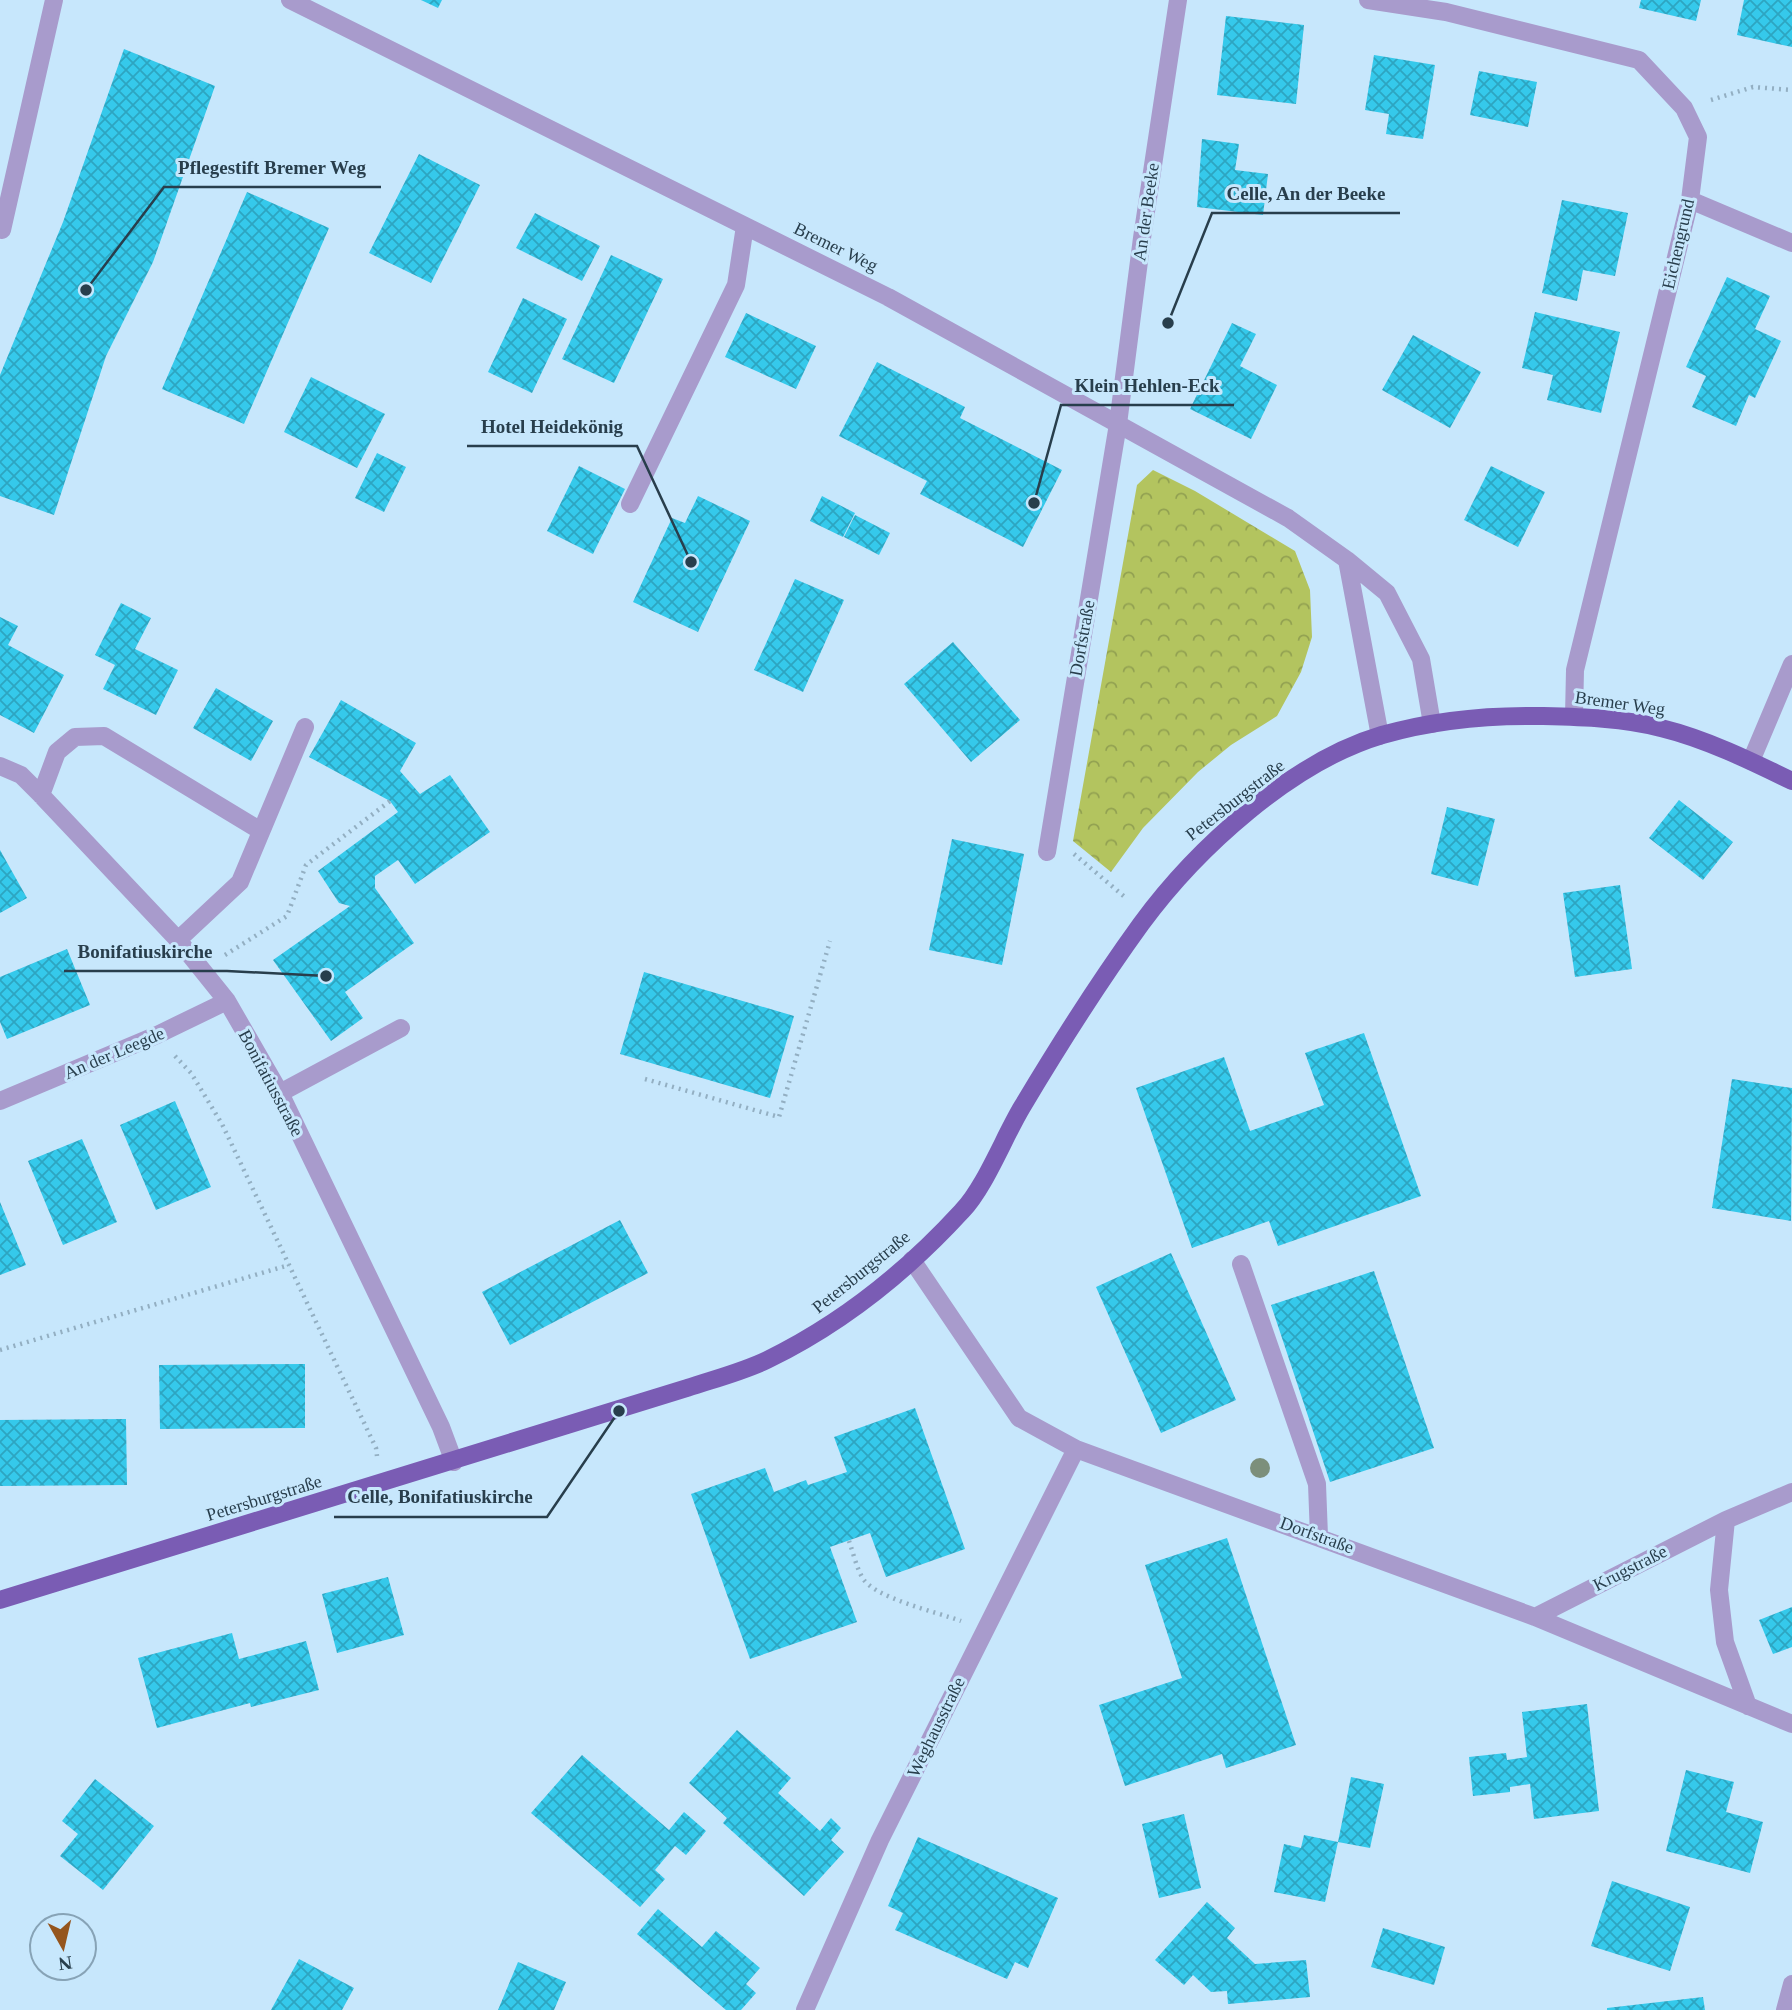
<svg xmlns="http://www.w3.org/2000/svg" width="1792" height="2010" viewBox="0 0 1792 2010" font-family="Georgia,serif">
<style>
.forest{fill:url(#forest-crowns)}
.building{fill:url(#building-cross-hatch)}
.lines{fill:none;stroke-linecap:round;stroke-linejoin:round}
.path{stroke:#93afc2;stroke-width:4.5;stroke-dasharray:2 5;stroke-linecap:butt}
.minor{stroke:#a89bcc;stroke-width:18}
.major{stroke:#7a5cb4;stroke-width:18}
.tree{fill:#7c8f7b}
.labels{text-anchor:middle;stroke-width:6;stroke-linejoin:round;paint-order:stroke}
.street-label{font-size:18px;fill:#283e4c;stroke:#c7e7fc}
.leader{fill:none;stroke:#283e4c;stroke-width:2.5}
.callout-dot{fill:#283e4c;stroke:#c7e7fc;stroke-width:2.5}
.callout-label{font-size:19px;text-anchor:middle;font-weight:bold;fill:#283e4c;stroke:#c7e7fc;stroke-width:6;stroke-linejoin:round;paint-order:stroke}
</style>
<defs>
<pattern id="forest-crowns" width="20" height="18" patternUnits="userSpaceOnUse" patternTransform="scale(1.75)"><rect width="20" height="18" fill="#b3c45f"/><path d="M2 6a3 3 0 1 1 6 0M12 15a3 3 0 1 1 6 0" fill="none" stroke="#92a151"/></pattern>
<pattern id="building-cross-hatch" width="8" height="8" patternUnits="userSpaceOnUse" patternTransform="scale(1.75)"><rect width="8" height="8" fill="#35c9eb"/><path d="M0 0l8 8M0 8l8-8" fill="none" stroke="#2da5c1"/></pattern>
</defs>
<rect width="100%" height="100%" fill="#c7e7fc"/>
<path class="forest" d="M1153 470 1195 491 1295 551 1310 590 1312 637 1301 672 1277 716 1231 745 1198 772 1143 828 1111 872 1073 841 1137 485Z"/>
<path class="building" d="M421 0H442L438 8Z
M1641 0H1701L1696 21 1639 8Z
M1744 0H1792V47L1737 35Z
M1226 16 1304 25 1296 104 1217 95Z
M124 49 215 86 153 262 106 356 54 515 0 496V375L63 222Z
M1374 55 1435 65 1423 139 1386 134 1389 114 1365 110Z
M1479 71 1537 82 1528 127 1470 115Z
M1202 139 1239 144 1235 170 1268 174 1263 215 1197 207Z
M419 154 480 185 431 283 369 253Z
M247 192 329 228 244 424 162 389Z
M1562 200 1628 213 1615 276 1583 270 1577 301 1542 293Z
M535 213 600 246 582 281 516 248Z
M611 255 663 279 614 383 562 359Z
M1727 277 1770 296 1755 329 1781 341 1755 398 1749 395 1736 426 1692 407 1706 376 1686 367Z
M523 298 567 319 532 393 488 372Z
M1535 312 1620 332 1601 413 1547 400 1553 375 1522 368Z
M746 313 816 346 796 389 725 357Z
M1232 323 1256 334 1240 366 1277 385 1251 439 1190 409Z
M1413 335 1481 372 1450 428 1382 390Z
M877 362 965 407 960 418 1062 470 1023 547 920 494 927 481 839 436Z
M311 377 385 414 357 468 284 432Z
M377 453 406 467 384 512 355 498Z
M579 466 625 489 593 554 547 531Z
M1491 466 1545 492 1518 547 1464 520Z
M698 496 750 521 698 632 633 602 672 518 685 523Z
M822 496 855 513 843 537 810 521Z
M855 515 890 533 879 555 844 537Z
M795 579 844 600 803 692 754 670Z
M121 603 151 618 135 649 178 670 156 715 103 689 115 665 95 655Z
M0 617 18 626 8 645 64 675 34 733 0 715Z
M953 642 1020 720 971 762 904 684Z
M216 688 273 721 251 761 193 728Z
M341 700 416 743 400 771 420 794 450 775 490 832 415 884 398 860 375 876V888L414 943 345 992 363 1018 331 1041 273 960 350 906 339 903 318 871 398 812 390 801 309 757Z
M1679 800 1733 842 1703 880 1649 838Z
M1447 807 1495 819 1478 886 1431 874Z
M952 839 1024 854 1002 965 929 950Z
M0 850 27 898 0 913Z
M1620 885 1632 969 1575 977 1563 893Z
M67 949 90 1005 7 1039 0 1022V977Z
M644 972 794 1016 770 1098 620 1054Z
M1364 1033 1421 1196 1278 1246 1269 1221 1192 1248 1136 1088 1224 1057 1250 1131 1324 1105 1305 1053Z
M1732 1079 1792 1088 1791 1221 1712 1208Z
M175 1101 211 1187 156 1210 120 1125Z
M82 1139 117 1222 63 1245 28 1161Z
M0 1202 26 1265 0 1275Z
M620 1220 648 1273 510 1345 482 1292Z
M1171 1253 1236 1400 1161 1433 1096 1287Z
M1374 1271 1434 1448 1330 1482 1271 1305Z
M305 1364V1428L160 1429 159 1365Z
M915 1408 965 1549 886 1577 870 1533 830 1547 857 1622 750 1659 691 1494 765 1468 774 1492 806 1480 808 1485 847 1472 834 1437Z
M126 1419 127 1485 0 1486V1420Z
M1227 1538 1296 1745 1226 1768 1222 1754 1125 1786 1099 1705 1182 1678 1145 1565Z
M388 1577 404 1635 337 1653 322 1594Z
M1792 1607V1647L1773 1654 1759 1620Z
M232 1633 239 1659 306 1641 319 1690 251 1707 250 1703 157 1728 138 1658Z
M1587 1704 1599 1811 1534 1819 1530 1784 1510 1787V1792L1473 1796 1469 1757 1506 1753 1507 1760 1527 1757 1522 1712Z
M737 1730 791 1778 778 1793 820 1831 831 1818 841 1828 831 1840 844 1852 804 1896 723 1823 727 1818 689 1783Z
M582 1755 669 1830 684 1812 706 1831 686 1855 675 1846 655 1870 665 1879 640 1907 531 1813Z
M1686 1770 1734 1782 1726 1812 1763 1822 1750 1873 1666 1851Z
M1351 1777 1384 1784 1370 1848 1338 1842Z
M95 1779 154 1826 103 1890 60 1856 78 1834 62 1821Z
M1184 1814 1201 1888 1159 1898 1142 1824Z
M1304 1835 1338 1842 1325 1902 1274 1892 1284 1844 1301 1848Z
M918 1837 1058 1898 1028 1968 1015 1962 1007 1979 895 1930 903 1913 888 1906Z
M1612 1881 1690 1907 1670 1971 1591 1946Z
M1207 1902 1235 1928 1227 1938 1255 1964 1306 1960 1310 1997 1228 2004 1227 1991 1211 1992 1193 1975 1184 1985 1155 1960Z
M658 1909 702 1947 716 1931 760 1968 746 1984 756 1993 741 2010H726L637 1934Z
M1383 1928 1445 1947 1434 1985 1371 1967Z
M299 1959 354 1988 342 2010H271Z
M518 1962 566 1982 554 2010H498Z
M1703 1997 1705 2010H1607V2008Z"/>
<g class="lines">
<path class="path" d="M1711 100 1753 87 1792 90
M1074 854 1126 898
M225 955 287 916 306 865 390 801
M175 1056 191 1073 222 1124 376 1448 377 1456
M645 1079 779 1117 830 941
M0 1350 289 1265
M849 1541C853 1552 856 1566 862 1577 873 1598 937 1612 961 1621"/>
<path class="minor" d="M290 0 888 297 1288 518 1347 560 1387 593 1421 659 1432 724
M1368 0 1446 12 1639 60 1684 108 1698 137 1690 200 1575 670 1574 716
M1690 200 1792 243
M2 230 54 0
M630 504 736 285 745 226
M1347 560 1380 736
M1751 761 1792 664
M0 766 21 775 41 795 178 940 227 1001 280 1093 441 1427 454 1462
M41 795 57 752 75 737 104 736 261 831
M1047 852 1118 424 1142 238 1178 0
M178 940 240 882 305 727
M280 1093 401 1028
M0 1101 157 1035 227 1001
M912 1260 1019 1418 1076 1449 1535 1617 1792 1724
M1241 1264 1317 1484 1319 1536
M1726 1520 1719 1590 1725 1642 1748 1706
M1535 1617 1726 1520 1792 1492
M805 2010 880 1840 1076 1449
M1785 2010 1792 1984"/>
<path class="major" d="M0 1600 687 1388C714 1379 742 1372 767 1360 841 1324 907 1271 962 1211 985 1187 1004 1137 1022 1107 1059 1045 1099 982 1141 924 1196 849 1291 762 1382 735 1434 720 1488 715 1542 716 1581 717 1624 718 1661 728 1706 739 1751 761 1792 781"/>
</g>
<circle class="tree" cx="1260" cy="1468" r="10"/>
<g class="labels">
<g class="street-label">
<text transform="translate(1146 212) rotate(-82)" y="6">An der Beeke</text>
<text transform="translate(1678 244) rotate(-77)" y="6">Eichengrund</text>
<text transform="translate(836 247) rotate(26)" y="6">Bremer Weg</text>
<text transform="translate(1082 638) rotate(-80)" y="6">Dorfstraße</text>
<text transform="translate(1620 703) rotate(8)" y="6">Bremer Weg</text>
<text transform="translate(1235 800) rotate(-38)" y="6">Petersburgstraße</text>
<text transform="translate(114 1053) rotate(-23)" y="6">An der Leegde</text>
<text transform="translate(271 1083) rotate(62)" y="6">Bonifatiusstraße</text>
<text transform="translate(861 1272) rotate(-39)" y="6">Petersburgstraße</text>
<text transform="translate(264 1498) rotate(-17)" y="6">Petersburgstraße</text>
<text transform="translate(1317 1535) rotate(20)" y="6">Dorfstraße</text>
<text transform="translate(1630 1568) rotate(-27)" y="6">Krugstraße</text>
<text transform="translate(936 1727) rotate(-64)" y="6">Weghausstraße</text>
</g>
</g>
<path class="leader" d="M86 290L164 187H381M1168 323L1212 213H1400M1034 503L1061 405H1234M691 562L637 446H467M326 976L227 971H64M619 1411L547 1517H334"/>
<g class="callout-dot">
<circle cx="86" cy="290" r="7"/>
<circle cx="1168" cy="323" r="7"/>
<circle cx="1034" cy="503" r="7"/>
<circle cx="691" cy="562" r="7"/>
<circle cx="326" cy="976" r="7"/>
<circle cx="619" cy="1411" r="7"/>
</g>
<g class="callout-label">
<text x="272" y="174">Pflegestift Bremer Weg</text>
<text x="1306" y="200">Celle, An der Beeke</text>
<text x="1147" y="392">Klein Hehlen-Eck</text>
<text x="552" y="433">Hotel Heidekönig</text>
<text x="145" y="958">Bonifatiuskirche</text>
<text x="440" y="1503">Celle, Bonifatiuskirche</text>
</g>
<g transform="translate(63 1947) rotate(172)"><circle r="33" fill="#c7e7fc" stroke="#87a3b6" stroke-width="2"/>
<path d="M0-5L12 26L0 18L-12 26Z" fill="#95551d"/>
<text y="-10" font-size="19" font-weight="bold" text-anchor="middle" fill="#283e4c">N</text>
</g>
</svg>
